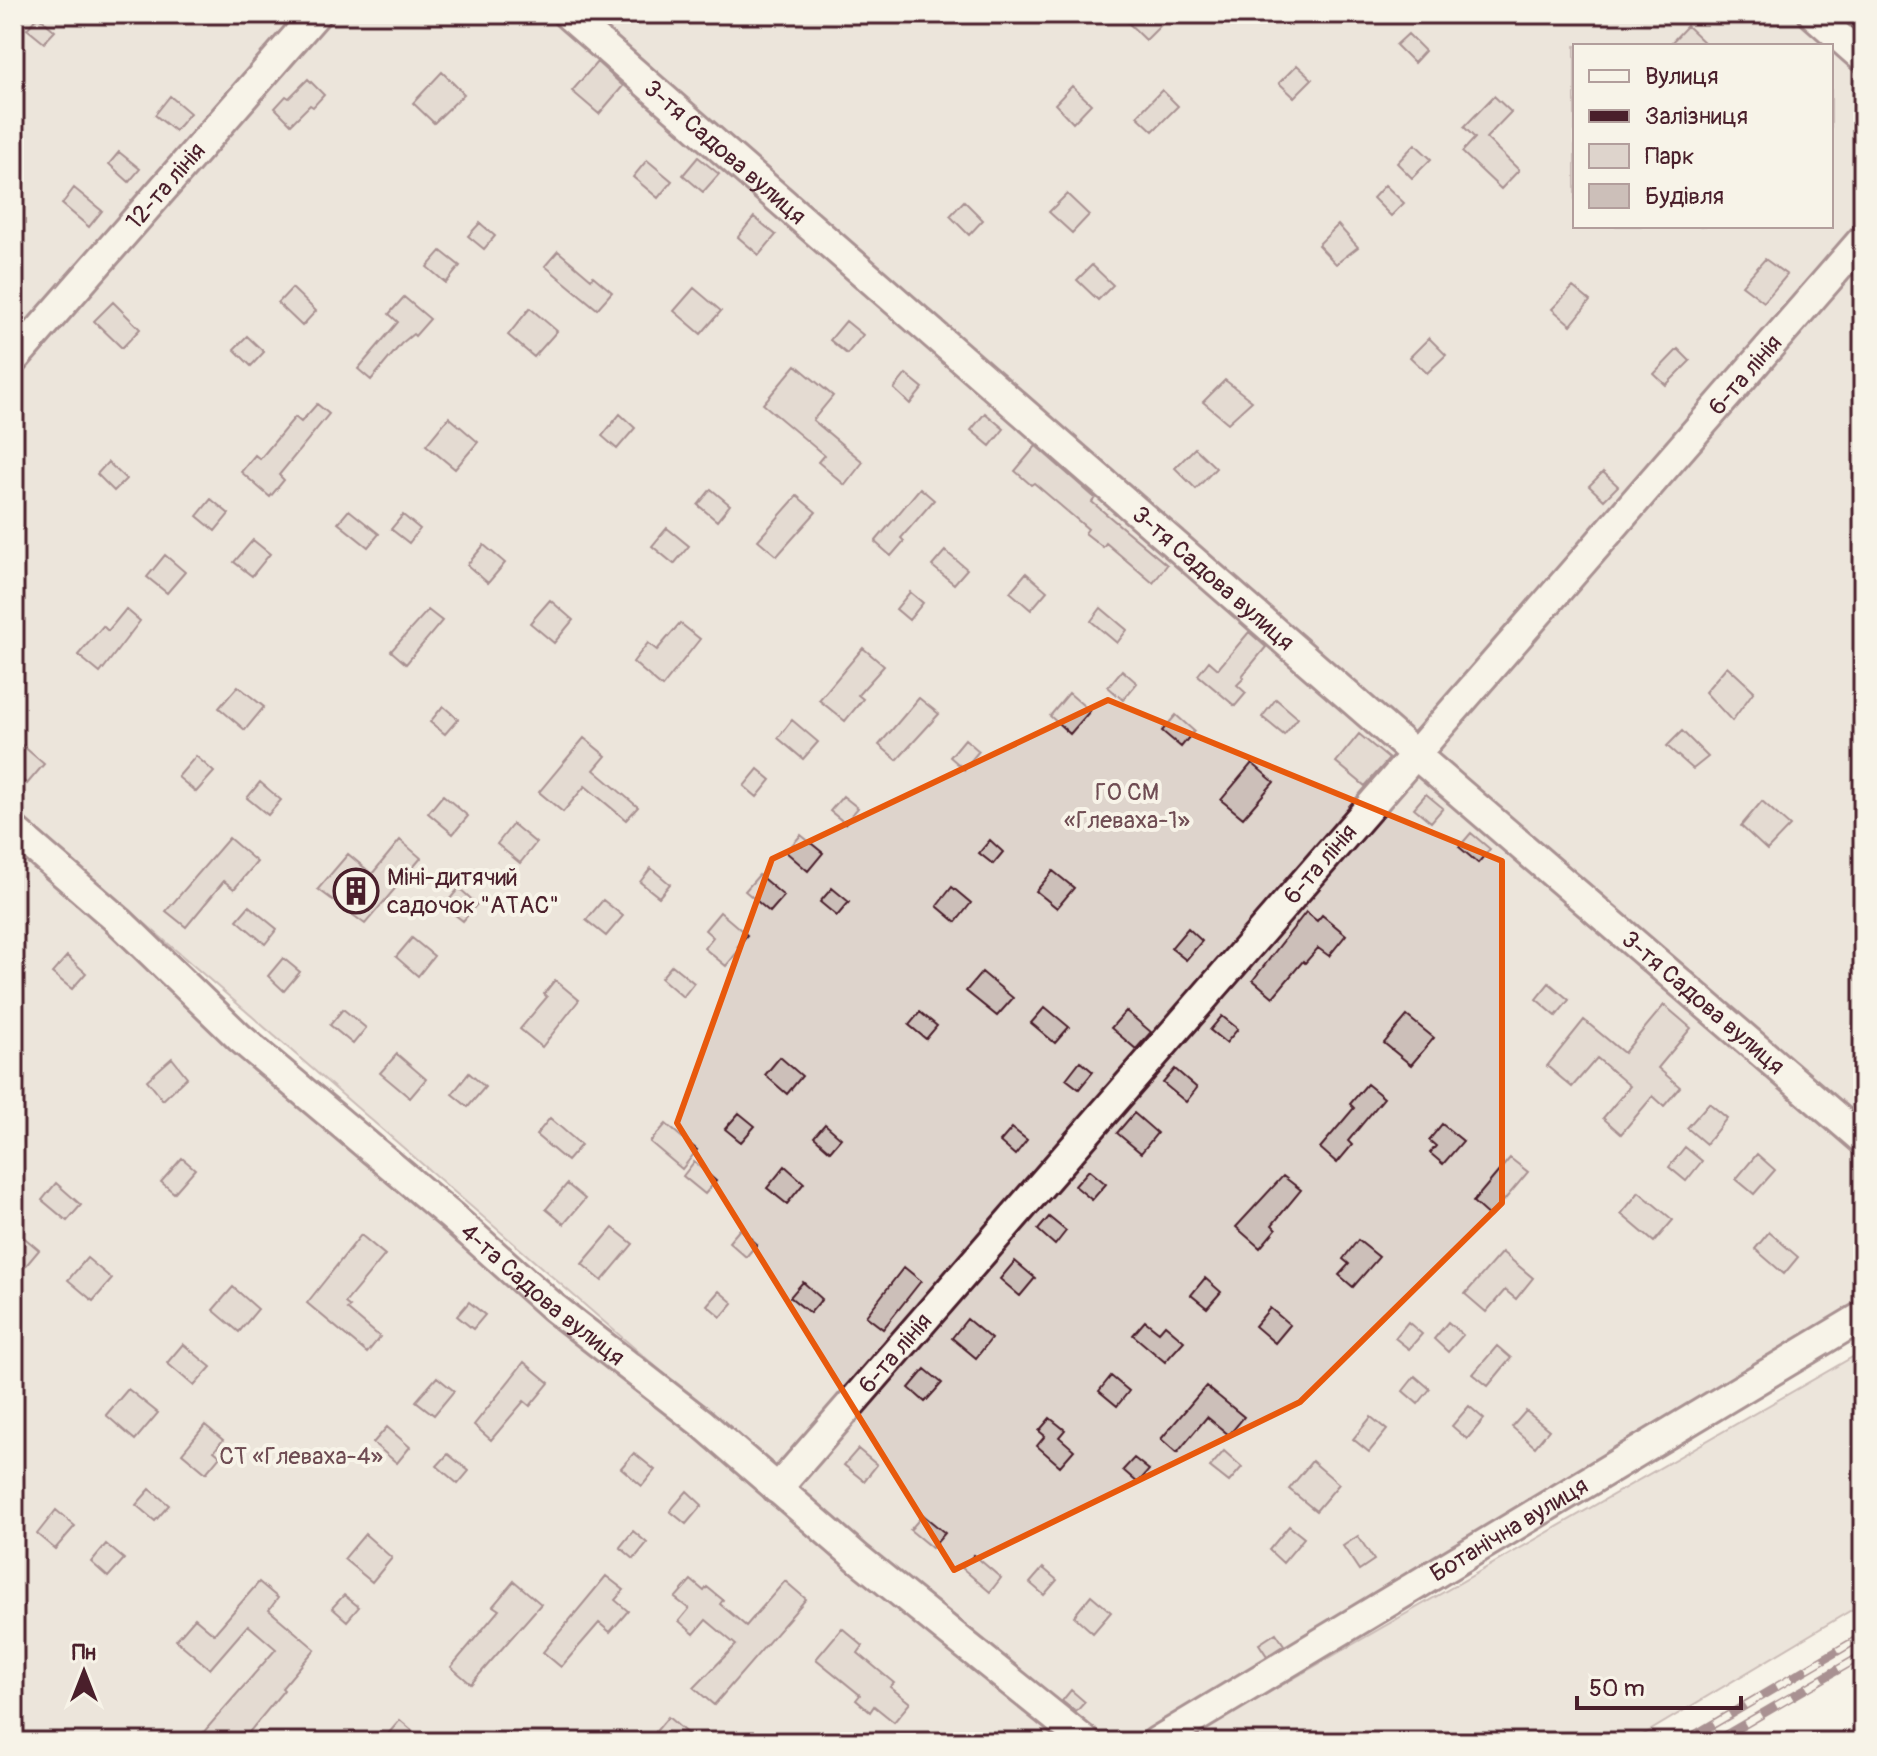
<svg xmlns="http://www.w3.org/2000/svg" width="1877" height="1756" viewBox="0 0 1877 1756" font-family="Pangolin,sans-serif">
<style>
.green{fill:#ded4cc;stroke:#947a7c;stroke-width:2;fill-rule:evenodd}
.building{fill:#ccbfb9;stroke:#4a1f2b;stroke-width:2}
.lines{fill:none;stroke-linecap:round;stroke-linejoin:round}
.minor-casing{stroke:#4a1f2b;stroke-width:34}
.minor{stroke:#f7f3e8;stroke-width:28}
.rail-casing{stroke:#4a1f2b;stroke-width:9}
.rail{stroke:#f7f3e8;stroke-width:6;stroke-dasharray:18;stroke-linecap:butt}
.marked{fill:none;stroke:#e8590c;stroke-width:6;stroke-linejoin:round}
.labels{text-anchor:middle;stroke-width:8;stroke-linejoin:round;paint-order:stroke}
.street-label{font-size:24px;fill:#4a1f2b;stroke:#f7f3e8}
.park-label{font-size:24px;fill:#6f4c53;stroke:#f7f3e8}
.poi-label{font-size:24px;fill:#4a1f2b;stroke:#f7f3e8;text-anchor:start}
</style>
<rect width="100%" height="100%" fill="#f7f3e8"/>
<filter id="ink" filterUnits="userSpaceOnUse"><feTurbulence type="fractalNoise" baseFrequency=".0125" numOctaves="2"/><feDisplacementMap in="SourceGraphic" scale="16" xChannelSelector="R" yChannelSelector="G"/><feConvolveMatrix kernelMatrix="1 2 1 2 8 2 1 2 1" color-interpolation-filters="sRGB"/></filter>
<g filter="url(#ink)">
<path class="green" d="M14 14H1863V1330L1144 1740 1084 1738 14 810ZM1575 46H1831V226H1575Z
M14 824 1061 1742H14Z
M1863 1351V1603L1631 1742H1183Z"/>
<path class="building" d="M1119 14H1172L1146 40Z
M38 16 55 31 44 43 27 29Z
M1687 26 1708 46H1668Z
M1408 34 1425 51 1414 63 1396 45Z
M597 62 623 86 599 114 572 91Z
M1297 65 1312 79 1294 97 1279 83Z
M442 72 464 94 434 123 413 103Z
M308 79 324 95 313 107 310 105 291 124 275 108 286 96 289 98Z
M1072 86 1091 104 1073 123 1055 104Z
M1162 90 1178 106 1153 131 1137 116Z
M170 96 190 113 175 131 155 115Z
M1494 96 1511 112 1486 138 1519 170 1501 189 1462 152 1475 138 1464 127Z
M1415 144 1431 159 1412 178 1397 163Z
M119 152 140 169 129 182 109 164Z
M698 157 719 174 703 192 683 175Z
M647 160 672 181 658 198 633 177Z
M1385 185 1404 203 1391 216 1373 198Z
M74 188 102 211 89 227 62 204Z
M1067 194 1089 215 1072 233 1049 212Z
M964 201 983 220 969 235 950 216Z
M754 217 776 235 759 255 738 237Z
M480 223 495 236 484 249 468 236Z
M1338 225 1358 247 1336 264 1318 245Z
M441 251 460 266 446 283 427 267Z
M558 251 591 279 593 276 612 292 597 309 545 266Z
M1765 259 1787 275 1764 302 1742 285Z
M1092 265 1113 285 1098 300 1077 280Z
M1573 287 1590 301 1571 325 1552 309Z
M292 288 316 311 302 326 278 303Z
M694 288 721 311 701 334 674 311Z
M404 297 430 319 415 336 413 334 401 344 371 380 358 369 398 322 389 314Z
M113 302 140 329 122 348 94 321Z
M530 308 557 331 534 357 508 335Z
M846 321 863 335 847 354 830 340Z
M247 336 264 352 251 366 234 349Z
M1429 338 1446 355 1427 373 1410 357Z
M1678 349 1690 361 1666 385 1654 374Z
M796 365 833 396 813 420 863 462 845 485 818 462 824 455 763 404Z
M906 374 923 388 910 404 894 389Z
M1225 380 1252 401 1228 423 1203 402Z
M317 404 329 414 279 475 284 480 270 497 241 472 255 455 260 459 295 417 301 422Z
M985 413 1004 429 990 446 971 430Z
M620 414 635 428 617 449 602 436Z
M449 417 478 442 455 469 426 445Z
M1036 446 1095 498 1092 502 1167 565 1153 583 1106 543 1103 547 1085 533 1088 529 1034 483 1031 485 1015 471Z
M1195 448 1216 468 1196 489 1175 468Z
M108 462 126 479 114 491 97 474Z
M1603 472 1618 486 1604 500 1589 486Z
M920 488 934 500 901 538 904 541 891 556 875 542Z
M711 489 730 505 717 521 698 505Z
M797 496 816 512 777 556 758 540Z
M211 499 229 514 215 531 197 516Z
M349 510 379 534 368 547 338 523Z
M403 515 420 529 409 543 391 529Z
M667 528 689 546 674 564 652 546Z
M253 540 270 554 252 576 234 562Z
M484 545 505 563 488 583 467 565Z
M945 551 967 569 954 584 932 566Z
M165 555 185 572 167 593 147 577Z
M1026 573 1047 591 1031 610 1010 592Z
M910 592 923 603 909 620 896 609Z
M550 600 573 620 554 643 530 623Z
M1101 608 1127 630 1117 643 1091 621Z
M126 609 140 621 100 673 78 655 103 626 108 631Z
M428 610 442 621 406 664 391 651Z
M680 623 700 639 662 687 633 662 648 643 657 650Z
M1249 632 1266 647 1242 676 1244 678 1237 685 1246 693 1235 706 1198 675 1209 661 1218 669Z
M863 648 884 666 858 695 863 699 845 721 819 700Z
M1727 666 1754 691 1732 721 1705 692Z
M1122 670 1137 683 1123 700 1108 687Z
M238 686 264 707 245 730 219 708Z
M1069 693 1090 711 1070 734 1050 716Z
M919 698 939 714 897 760 879 745Z
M1276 699 1298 718 1284 735 1262 717Z
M443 706 458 719 445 734 430 722Z
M1176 715 1194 731 1181 747 1162 731Z
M792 720 818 742 803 759 778 738Z
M1682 731 1708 757 1693 769 1667 746Z
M1359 734 1389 759 1365 786 1336 762Z
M584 738 606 756 594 770 638 807 626 820 585 786 563 812 539 792Z
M965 739 979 751 964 769 950 757Z
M22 745 44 764 27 784 14 773V755Z
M196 756 214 772 196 792 178 777Z
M1252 763 1274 782 1243 818 1221 800Z
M758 769 771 780 757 797 744 786Z
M260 782 281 800 268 815 247 798Z
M1426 794 1443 808 1431 822 1414 808Z
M443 795 468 816 453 834 428 813Z
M843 796 858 808 845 823 830 811Z
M1762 801 1790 826 1767 850 1741 826Z
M513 824 536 843 520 863 497 844Z
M1471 833 1490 849 1478 863 1459 847Z
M801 835 823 853 808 871 786 852Z
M229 838 257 862 234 889 224 881 186 927 166 911Z
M400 840 421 858 365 924 318 889 348 854 372 874Z
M990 840 1003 852 993 864 979 853Z
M651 868 670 884 659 897 640 882Z
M1053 871 1074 888 1057 908 1036 891Z
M759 875 784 896 770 912 745 891Z
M952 887 971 903 956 922 937 906Z
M459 888 477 904 463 921 444 906Z
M832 888 849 902 837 916 820 902Z
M603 900 623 916 606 936 586 920Z
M249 906 277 929 265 944 237 920Z
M720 912 747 935 737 947 740 949 726 966 704 948 713 937 705 930Z
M1306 912 1317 921 1322 915 1346 935 1329 956 1318 948 1305 963 1303 961 1273 997 1253 980Z
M1188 928 1202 941 1186 960 1171 948Z
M412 938 434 956 418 976 396 957Z
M67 956 86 973 72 989 52 973Z
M283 958 300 972 284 991 268 976Z
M672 965 694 983 683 997 661 978Z
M982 972 1013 998 997 1016 966 991Z
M555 980 579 1000 542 1047 520 1029 547 997 544 994Z
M1549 983 1569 1000 1556 1016 1536 999Z
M1664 1005 1691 1028 1658 1068 1680 1087 1664 1106 1653 1096 1621 1134 1603 1118 1630 1086 1597 1058 1572 1087 1547 1066 1584 1020 1624 1053Z
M1045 1007 1069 1027 1055 1043 1031 1023Z
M343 1009 366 1028 353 1044 330 1025Z
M1126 1011 1151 1032 1136 1049 1111 1028Z
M920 1012 937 1026 926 1039 909 1025Z
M1222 1016 1238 1029 1226 1043 1210 1030Z
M1407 1016 1434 1038 1411 1065 1384 1043Z
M397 1054 426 1079 410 1098 380 1073Z
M780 1057 802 1076 787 1094 765 1075Z
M172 1058 187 1077 163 1100 147 1080Z
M1080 1061 1093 1072 1079 1089 1066 1079Z
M1175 1069 1197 1088 1186 1102 1163 1083Z
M469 1073 485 1087 468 1107 452 1094Z
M1367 1084 1384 1098 1348 1141 1352 1145 1337 1163 1320 1148 1354 1108 1350 1104Z
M1709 1103 1727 1118 1706 1144 1687 1128Z
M739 1113 755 1126 741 1142 725 1129Z
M1134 1113 1157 1133 1141 1153 1117 1133Z
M550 1118 581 1145 567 1161 536 1135Z
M666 1124 697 1150 682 1169 650 1142Z
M825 1124 841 1138 830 1151 814 1137Z
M1442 1124 1463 1141 1443 1164 1430 1153 1436 1146 1429 1140Z
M1012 1128 1027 1140 1015 1155 1000 1142Z
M1685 1147 1702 1161 1686 1181 1669 1167Z
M1757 1154 1775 1170 1754 1194 1736 1179Z
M182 1158 195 1169 174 1193 161 1182Z
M1510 1158 1528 1172 1490 1217 1473 1202Z
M694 1162 716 1181 705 1194 683 1176Z
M785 1166 804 1183 787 1204 767 1188Z
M1089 1170 1106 1184 1092 1200 1075 1186Z
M1283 1176 1301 1190 1272 1225 1276 1229 1260 1248 1236 1227Z
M56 1183 81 1205 67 1221 42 1200Z
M567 1184 585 1199 564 1224 546 1209Z
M1639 1192 1673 1220 1654 1242 1621 1214Z
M1049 1217 1066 1231 1055 1245 1038 1230Z
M613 1228 633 1244 602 1281 582 1264Z
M14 1229 39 1250 24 1268 14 1259Z
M740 1229 757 1244 746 1257 729 1242Z
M1769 1232 1798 1257 1784 1274 1755 1249Z
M361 1235 385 1255 345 1303 350 1307 347 1309 380 1337 367 1353 307 1303Z
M1358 1240 1379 1257 1353 1287 1339 1275 1349 1264 1343 1259Z
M1502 1252 1533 1278 1516 1299 1505 1290 1486 1312 1465 1294Z
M87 1258 112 1279 93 1301 68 1280Z
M1015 1261 1035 1278 1020 1296 1000 1279Z
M904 1267 921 1281 883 1329 866 1316Z
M1205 1278 1221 1292 1207 1308 1191 1295Z
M803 1282 822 1299 810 1313 790 1297Z
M233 1287 258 1309 239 1332 213 1310Z
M719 1291 733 1303 721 1317 707 1305Z
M469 1302 485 1315 473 1329 457 1316Z
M1270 1308 1290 1325 1275 1343 1255 1326Z
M967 1319 991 1339 976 1358 952 1338Z
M1145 1321 1159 1332 1165 1325 1184 1341 1165 1362 1133 1335Z
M1408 1322 1422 1334 1409 1349 1395 1338Z
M1448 1322 1463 1335 1448 1352 1434 1339Z
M183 1344 211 1367 194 1386 167 1363Z
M1497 1346 1511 1358 1488 1386 1473 1374Z
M524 1362 549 1383 530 1406 524 1401 491 1440 474 1425Z
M925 1369 942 1383 925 1402 909 1388Z
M1111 1376 1129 1391 1117 1406 1099 1391Z
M1415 1376 1430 1389 1418 1404 1403 1391Z
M437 1377 454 1391 434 1415 416 1401Z
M1206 1386 1244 1417 1229 1435 1207 1417 1177 1453 1161 1439Z
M128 1389 158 1413 135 1440 106 1415Z
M1469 1406 1484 1419 1467 1439 1452 1426Z
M1526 1411 1549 1430 1535 1447 1512 1427Z
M1371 1417 1387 1430 1369 1452 1353 1439Z
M1050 1418 1065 1430 1059 1437 1074 1450 1060 1466 1037 1446 1045 1436 1039 1431Z
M205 1425 223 1440 214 1451 220 1456 206 1473 182 1453Z
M387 1427 410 1447 397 1463 373 1443Z
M858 1449 877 1465 864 1481 844 1465Z
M1224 1451 1242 1467 1229 1482 1210 1467Z
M634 1453 655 1470 642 1486 621 1468Z
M448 1454 469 1471 458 1484 437 1466Z
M1134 1458 1149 1470 1138 1483 1123 1470Z
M1312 1461 1339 1484 1316 1511 1289 1489Z
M150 1489 169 1505 155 1521 136 1505Z
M687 1491 702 1505 686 1524 670 1511Z
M56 1510 75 1526 55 1549 37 1534Z
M923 1515 945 1533 932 1548 910 1530Z
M1289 1526 1304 1538 1283 1563 1269 1550Z
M633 1531 647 1543 634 1559 620 1547Z
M365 1534 392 1558 372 1582 344 1559Z
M1358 1536 1374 1560 1359 1570 1343 1546Z
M106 1544 124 1559 108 1577 91 1562Z
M974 1555 1001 1578 990 1592 962 1568Z
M1043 1568 1057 1580 1044 1595 1030 1583Z
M606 1576 624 1590 615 1600 628 1611 610 1632 599 1623 561 1667 543 1652Z
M691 1580 704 1591 707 1587 723 1600 720 1604 746 1626 785 1581 806 1599 714 1705 694 1688 736 1645 706 1620 694 1634 679 1621 689 1609 675 1598Z
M514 1581 541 1604 471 1684 451 1667 499 1610 493 1606Z
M259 1582 278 1598 269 1610 315 1649 282 1688 284 1690 241 1742H195L276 1649 248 1625 210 1669 176 1640 195 1618 214 1634Z
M344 1595 359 1607 347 1621 332 1608Z
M1091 1595 1111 1612 1093 1633 1074 1616Z
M842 1628 863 1646 858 1653 894 1683 890 1687 910 1703 894 1722 874 1706 870 1712 856 1700 860 1695 816 1659Z
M1276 1633 1284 1645 1267 1656 1259 1644Z
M1071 1690 1085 1702 1076 1712 1062 1701Z
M668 1717 697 1742H661L653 1735Z
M400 1720 426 1742H397L388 1734Z"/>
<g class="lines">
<g class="minor-casing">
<g id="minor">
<path id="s1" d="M567 14 1417 756 1863 1140"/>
<path d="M1813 14 1863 58"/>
<path id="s2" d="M14 359 316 14"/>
<path id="s3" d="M14 830 120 922 240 1038 451 1216 553 1307 703 1424 859 1559 1086 1742"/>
<path id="s4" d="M777 1489 1863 239"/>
<path id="s5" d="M1156 1742 1863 1316"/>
</g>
</g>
<use href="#minor" class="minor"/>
<g class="rail-casing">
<path id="rail" d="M1683 1742 1863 1636
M1714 1742 1863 1655"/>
</g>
<use href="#rail" class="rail"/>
</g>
</g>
<path d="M0 0H1877V1756H0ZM1108 700 1502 861V1203L1300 1402 954 1570 677 1123 772 859Z" fill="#f7f3e8" fill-opacity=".55" fill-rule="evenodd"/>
<path class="marked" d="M1108 700 1502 861V1203L1300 1402 954 1570 677 1123 772 859Z"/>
<defs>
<g id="building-ring" transform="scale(2.3)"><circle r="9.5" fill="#f7f3e8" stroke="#4a1f2b" stroke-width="1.5"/><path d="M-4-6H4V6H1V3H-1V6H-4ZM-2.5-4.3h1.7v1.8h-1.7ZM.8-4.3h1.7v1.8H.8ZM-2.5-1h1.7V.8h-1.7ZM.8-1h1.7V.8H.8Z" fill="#4a1f2b"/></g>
</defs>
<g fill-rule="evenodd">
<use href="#building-ring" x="356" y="891"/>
</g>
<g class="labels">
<g class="street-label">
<text dy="8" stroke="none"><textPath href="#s1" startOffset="210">3-тя Садова вулиця</textPath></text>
<text dy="8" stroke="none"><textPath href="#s2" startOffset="230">12-та лінія</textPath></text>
<text dy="8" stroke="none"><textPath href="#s4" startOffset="1476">6-та лінія</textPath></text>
<text dy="8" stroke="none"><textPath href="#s1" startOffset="858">3-тя Садова вулиця</textPath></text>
<text dy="8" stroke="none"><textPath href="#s4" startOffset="828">6-та лінія</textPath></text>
<text dy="8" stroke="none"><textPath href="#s1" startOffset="1506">3-тя Садова вулиця</textPath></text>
<text dy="8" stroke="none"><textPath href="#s3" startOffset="704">4-та Садова вулиця</textPath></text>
<text dy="8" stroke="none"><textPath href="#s4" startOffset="180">6-та лінія</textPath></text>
<text dy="8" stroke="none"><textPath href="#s5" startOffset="412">Ботанічна вулиця</textPath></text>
</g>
<g class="park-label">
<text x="1127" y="800">ГО СМ<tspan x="1127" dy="28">«Глеваха-1»</tspan></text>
<text x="301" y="1464">СТ «Глеваха-4»</text>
</g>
<g class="poi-label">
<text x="387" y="885">Міні-дитячий<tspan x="387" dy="28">садочок "АТАС"</tspan></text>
</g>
</g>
<rect width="1877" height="1756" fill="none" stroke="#f7f3e8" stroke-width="48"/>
<rect x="24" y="24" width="1829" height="1708" fill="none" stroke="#4a1f2b" stroke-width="3" filter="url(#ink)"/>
<rect x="1573" y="44" width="260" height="184" fill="#f7f3e8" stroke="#b29e9c" stroke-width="2"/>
<rect x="1589" y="70" width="40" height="12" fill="#f7f3e8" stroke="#b29e9c" stroke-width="2"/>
<text x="1645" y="84" font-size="24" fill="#4a1f2b">Вулиця</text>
<rect x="1589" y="110" width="40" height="12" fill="#4a1f2b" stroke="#b29e9c" stroke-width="2"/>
<text x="1645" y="124" font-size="24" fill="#4a1f2b">Залізниця</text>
<rect x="1589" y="144" width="40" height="24" fill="#ded4cc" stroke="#b29e9c" stroke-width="2"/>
<text x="1645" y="164" font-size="24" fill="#4a1f2b">Парк</text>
<rect x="1589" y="184" width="40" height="24" fill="#ccbfb9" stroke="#b29e9c" stroke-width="2"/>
<text x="1645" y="204" font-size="24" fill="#4a1f2b">Будівля</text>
<g transform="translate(84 1672)" stroke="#f7f3e8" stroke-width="6" paint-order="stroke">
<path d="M0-6L14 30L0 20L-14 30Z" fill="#4a1f2b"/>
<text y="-12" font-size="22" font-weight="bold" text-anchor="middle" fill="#4a1f2b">Пн</text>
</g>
<path d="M1577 1696v12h164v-12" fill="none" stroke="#4a1f2b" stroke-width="4"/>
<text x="1589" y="1696" font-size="24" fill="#4a1f2b" stroke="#f7f3e8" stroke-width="6" paint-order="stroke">50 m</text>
</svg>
